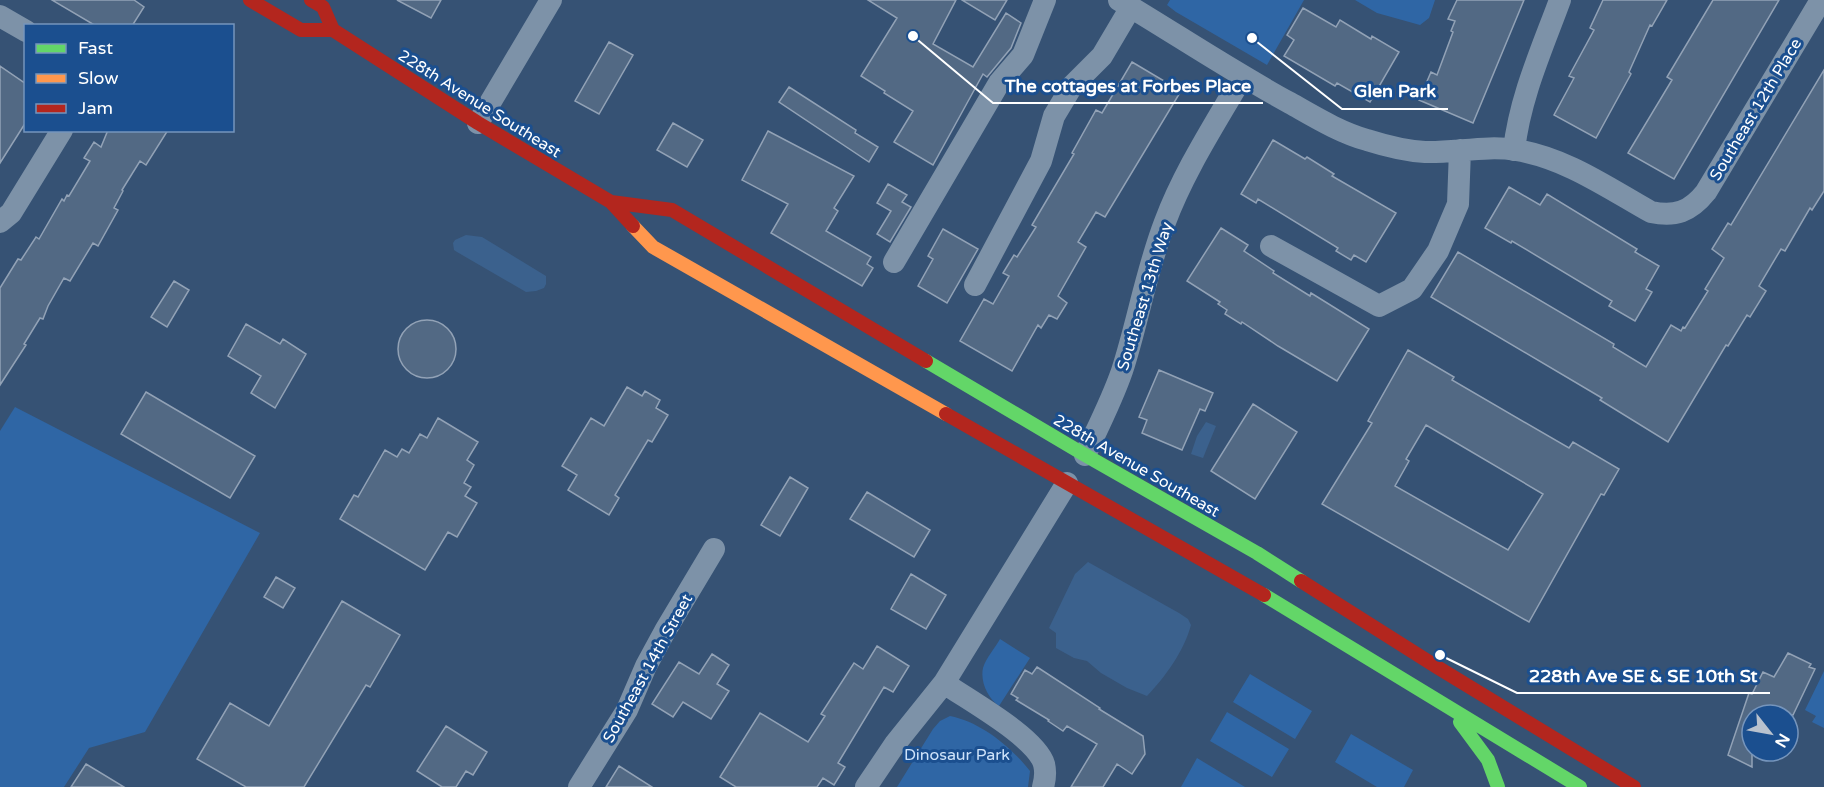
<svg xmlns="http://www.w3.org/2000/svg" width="1824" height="787" viewBox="0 0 1824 787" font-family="'Varela Round',sans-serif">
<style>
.green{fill:#2f66a5}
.water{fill:#3b618d}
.building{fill:#526984;stroke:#92a2b6;stroke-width:1.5;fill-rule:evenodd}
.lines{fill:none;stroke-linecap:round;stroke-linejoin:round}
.street{stroke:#7d92a8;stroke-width:22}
.fast{stroke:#63d668;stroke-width:14}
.slow{stroke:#ff974d;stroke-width:14}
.jam{stroke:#b3261e;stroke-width:14}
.labels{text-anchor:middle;stroke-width:6;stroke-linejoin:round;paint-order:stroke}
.street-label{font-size:16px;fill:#fff;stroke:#1b4f8f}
.park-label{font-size:16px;fill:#cfe3fa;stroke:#1b4f8f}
.leader{fill:none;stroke:#fff;stroke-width:2}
.callout-dot{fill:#fff;stroke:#1b4f8f;stroke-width:2}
.callout-label{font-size:18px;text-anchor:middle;font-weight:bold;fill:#fff;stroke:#1b4f8f;stroke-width:6;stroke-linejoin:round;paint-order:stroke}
</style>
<rect width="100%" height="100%" fill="#365274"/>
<path class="green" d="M1170 0H1304L1267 65 1176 12 1167 5Z
M1355 0H1435L1429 18 1420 25 1377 13Z
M15 407 260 533 145 732 89 748 64 787H0V431Z
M1000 639 1030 658 999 706C988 698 980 682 983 668 986 658 995 648 1000 639Z
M1824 671V728L1812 722 1816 716 1805 710Z
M1250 674 1312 711 1295 739 1233 702Z
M1227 712 1289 749 1272 777 1210 741Z
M950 716C981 722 1011 747 1030 771L1028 787H897L933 729 940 721Z
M1351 734 1413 770 1404 787H1377L1335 762Z
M1197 758 1245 787H1181Z"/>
<path class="water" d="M466 235 482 237 546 276V284L544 288 536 291 526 292 457 252 454 250 453 243 455 240Z
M1206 422 1216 426 1203 458 1191 454 1197 436Z
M1088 562 1179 613 1188 619 1191 625C1184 651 1166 676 1147 696L1127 688 1101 673 1087 661 1074 658 1056 648V633L1049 628 1075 574Z"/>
<path class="building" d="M52 0H134L144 7 132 26H96Z
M397 0H441L431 18Z
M868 0H956L933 44 973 67 1006 13 1021 23 1011 48 987 77 983 74 933 165 894 142 913 111 884 93 885 91 861 76 897 18Z
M962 0H1007L995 20Z
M1457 0H1524L1473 123 1419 100 1431 72 1437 75 1453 32 1451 31 1455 21 1448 19Z
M1603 0H1667L1652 26 1650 25 1629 72 1631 74 1596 138 1554 115 1574 78 1569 76 1594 30 1590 28Z
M1713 0H1779L1674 179 1628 153 1672 80 1667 77Z
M1303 8 1336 27 1340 20 1371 39 1372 36 1399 52 1370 102 1337 83 1335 86 1284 56 1294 40 1287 35Z
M609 42 633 55 599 114 575 101Z
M1132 62 1181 91 1105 217 1096 212 1078 242 1086 247 1058 296 1067 303 1057 319 1049 315 1041 328 1038 325 1012 371 960 341 984 299 993 304 1009 276 1003 273 1014 255 1017 257 1036 227 1032 225 1074 154 1072 153 1096 110 1102 113Z
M0 66 26 84V122L0 163Z
M1824 70V191L1812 210 1810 208 1785 251 1781 249 1759 286 1766 291 1750 317 1747 315 1728 346 1726 345 1668 442 1600 400 1602 398 1431 297 1458 252 1614 344 1613 347 1646 367 1671 325 1681 331 1683 327 1685 328 1708 291 1705 289 1724 258 1712 249 1728 223 1731 225Z
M789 87 856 130 855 133 878 147 869 162 779 102Z
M673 123 703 140 687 167 657 150Z
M108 130H168L146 165 140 161 122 190 123 191 114 208 118 210 98 246 93 243 70 281 64 278 48 306 43 319 40 318 24 344 26 345 0 385V288L18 259 21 260 36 237 39 239 62 199 64 201 67 195 69 196 90 161 84 158 94 142 101 147Z
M768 131 854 176 834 208 838 211 826 231 871 257 867 264 873 268 862 286 771 233 788 204 742 180Z
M1273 140 1305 159 1307 157 1334 174 1332 176 1396 213 1366 262 1354 255 1351 260 1336 251 1338 248 1258 199 1256 203 1241 194Z
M888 184 907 195 902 202 911 207 890 242 877 234 891 211 877 203Z
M1509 187 1540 205 1547 194 1637 249 1635 252 1659 266 1646 289 1652 292 1635 321 1609 306 1612 301 1512 241 1511 243 1485 228Z
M1221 228 1248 245 1244 251 1274 271 1273 273 1310 296 1311 293 1369 329 1337 381 1278 346 1242 322 1241 324 1225 314 1227 310 1218 304 1220 302 1187 281Z
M943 229 978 249 947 303 918 286 933 259 928 256Z
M174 281 189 290 167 327 151 317Z
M398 349a29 29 0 1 1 58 0a29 29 0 1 1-58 0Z
M246 324 280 344 283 339 306 354 275 408 251 393 261 376 228 356Z
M1408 350 1454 377 1452 380 1569 448 1573 442 1619 469 1604 495 1601 494 1529 622 1322 504 1372 423 1368 421ZM1426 425 1543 494 1508 550 1395 486 1409 461 1406 459Z
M1159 370 1213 393 1205 411 1200 409 1182 450 1142 433 1147 420 1139 417Z
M627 387 642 396 645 391 660 400 656 408 668 415 652 442 648 440 615 495 619 498 609 515 568 490 577 475 562 466 591 418 604 426Z
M146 392 255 456 230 498 121 434Z
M1253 404 1297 432 1255 499 1211 471Z
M438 418 478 442 467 460 474 465 464 483 471 487 465 496 477 503 457 537 448 532 425 570 340 519 354 495 358 497 385 450 397 457 402 449 409 453 420 434 427 438Z
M790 477 808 488 780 536 761 525Z
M867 492 930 530 914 557 850 519Z
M911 574 946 595 926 629 891 609Z
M276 577 295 588 283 608 264 597Z
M342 601 400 635 370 687 366 685 304 787H246L197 759 230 703 269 726Z
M877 646 909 666 893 692 884 687 838 763 845 767 834 785 823 778 817 787H736L720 777 760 713 808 742 825 716 821 714 854 663 863 669Z
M1788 653 1811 664 1809 667 1815 669 1793 715H1752V767L1728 755 1749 693 1752 694 1763 672 1774 677Z
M712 654 729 665 717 684 729 691 711 719 683 702 673 717 652 704 679 662 699 674Z
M1037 667 1100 708 1099 709 1143 736 1145 754 1132 774 1117 764 1103 787H1071L1097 744 1067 726 1063 731 1048 721 1049 720 1016 700 1018 698 1011 694 1025 670 1032 674Z
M446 726 487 752 473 775 466 771 456 787H442L417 771Z
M86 764 124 787H71Z
M619 766 652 787H606Z"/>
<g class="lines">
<path class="street" d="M1119 0C1176 34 1231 71 1290 103 1315 117 1339 132 1367 140 1386 146 1406 151 1425 152 1454 153 1487 145 1516 150 1566 158 1608 188 1651 212 1675 217 1690 212 1706 192L1821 0
M0 16 26 31
M478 123 551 0
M1514 150C1520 97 1542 49 1560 0
M0 222 11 213 62 130
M1271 246 1379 306 1412 289 1438 251 1458 204 1460 150
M894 262 999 83 1023 55 1045 0
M975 285 1041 161 1054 116 1072 86 1102 56 1131 7
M1085 455C1098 427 1112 400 1122 371 1138 322 1146 271 1165 222 1184 171 1215 124 1242 77
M944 683C968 700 1036 737 1044 764 1046 772 1045 780 1043 787
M579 787 627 710 646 666 665 631 714 549
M866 787 895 744 944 683 1067 483"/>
<path class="fast" d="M926 361 1085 455 1257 553 1301 581
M1264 595 1580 787
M1460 722 1488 760 1498 787"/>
<path class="slow" d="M633 226 653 247 946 414"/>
<path class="jam" d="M250 0 301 30H333L478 123 611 202 633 226
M311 0 323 7 333 30
M611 202 672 210 926 361
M946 414 1264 595
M1301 581 1437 667 1634 787"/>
</g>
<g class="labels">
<g class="street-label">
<text transform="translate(480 103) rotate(32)" y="6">228th Avenue Southeast</text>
<text transform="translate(1755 109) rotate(-59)" y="6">Southeast 12th Place</text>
<text transform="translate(1144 296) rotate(-73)" y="6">Southeast 13th Way</text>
<text transform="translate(1137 465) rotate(30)" y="6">228th Avenue Southeast</text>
<text transform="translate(647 668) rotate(-61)" y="6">Southeast 14th Street</text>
</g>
<g class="park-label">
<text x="957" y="760">Dinosaur Park</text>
</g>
</g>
<path class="leader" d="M913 36L993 103H1263M1252 38L1342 109H1448M1440 655L1517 693H1770"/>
<g class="callout-dot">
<circle cx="913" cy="36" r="6"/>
<circle cx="1252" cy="38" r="6"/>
<circle cx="1440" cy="655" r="6"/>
</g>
<g class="callout-label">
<text x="1128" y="92">The cottages at Forbes Place</text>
<text x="1395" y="97">Glen Park</text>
<text x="1643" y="682">228th Ave SE &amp; SE 10th St</text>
</g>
<rect x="24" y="24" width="210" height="108" fill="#1b4f8f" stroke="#7695bc" stroke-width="1.5"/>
<rect x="36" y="44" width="30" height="9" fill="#63d668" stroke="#7695bc" stroke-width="1.5"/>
<text x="78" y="54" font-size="18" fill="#ffffff">Fast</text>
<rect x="36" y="74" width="30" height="9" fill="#ff974d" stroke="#7695bc" stroke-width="1.5"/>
<text x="78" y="84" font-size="18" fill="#ffffff">Slow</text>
<rect x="36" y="104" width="30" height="9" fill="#b3261e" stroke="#7695bc" stroke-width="1.5"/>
<text x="78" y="114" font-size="18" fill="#ffffff">Jam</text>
<g transform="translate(1770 733) rotate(121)"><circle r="28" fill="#1b4f8f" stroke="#7695bc" stroke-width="1.5"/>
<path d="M0-4.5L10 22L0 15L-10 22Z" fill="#b9c2ce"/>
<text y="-9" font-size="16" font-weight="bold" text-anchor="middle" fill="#ffffff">N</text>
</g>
</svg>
